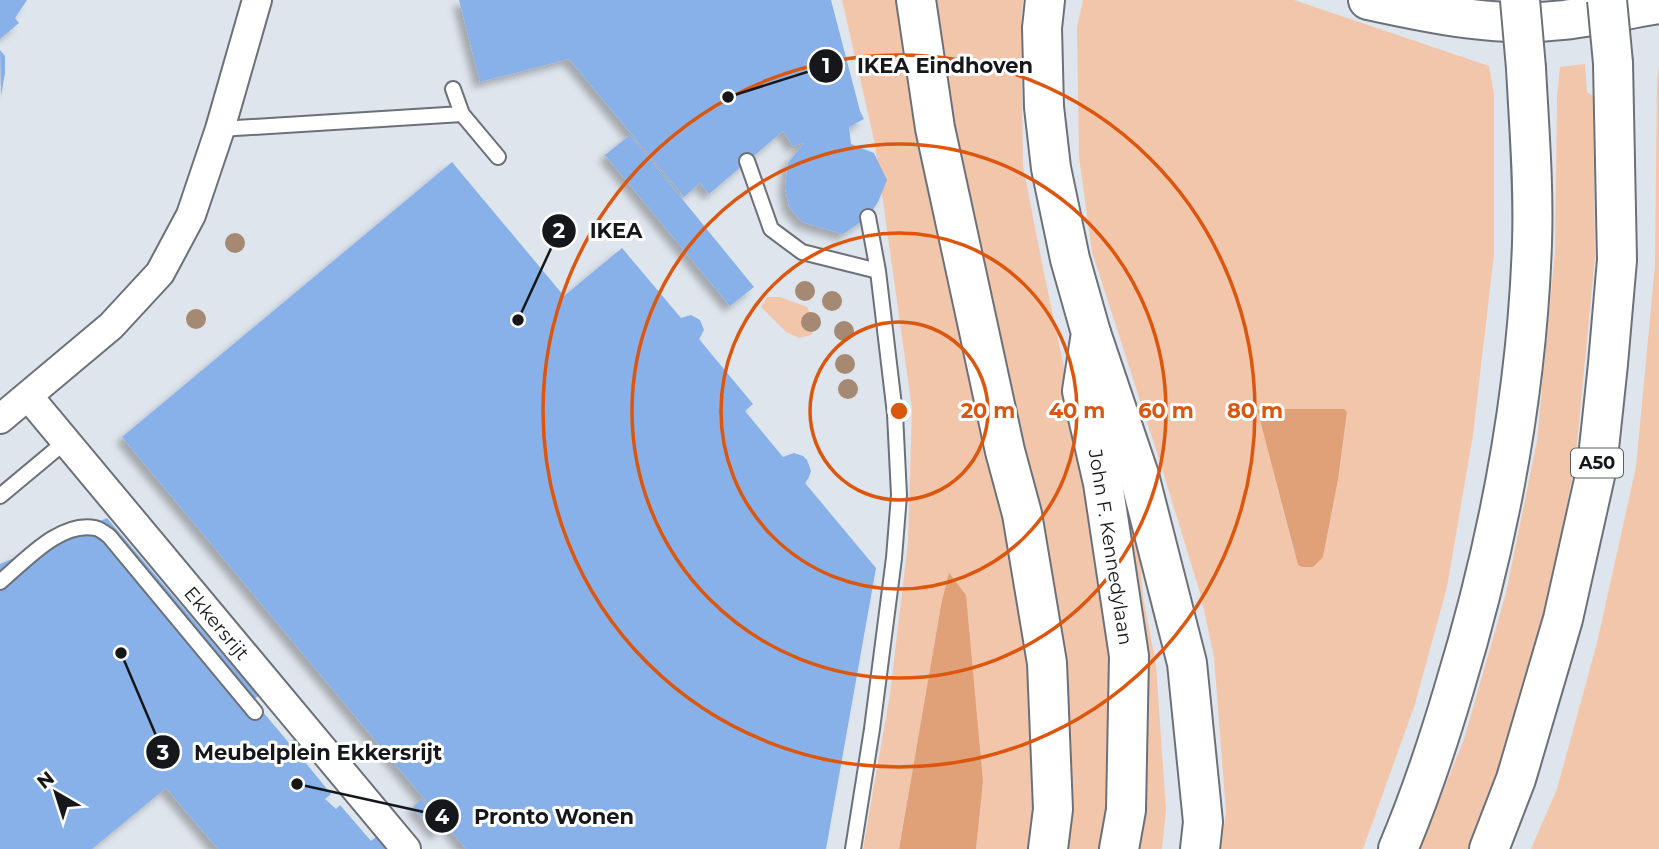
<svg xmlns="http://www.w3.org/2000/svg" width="1659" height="849" viewBox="0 0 1659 849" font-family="Montserrat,sans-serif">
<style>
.green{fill:#f2c6ab;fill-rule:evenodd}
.water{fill:#e0a179}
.building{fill:#87b1e8;filter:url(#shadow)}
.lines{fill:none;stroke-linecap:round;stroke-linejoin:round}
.service-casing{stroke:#6c7179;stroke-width:18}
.minor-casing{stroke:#6c7179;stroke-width:32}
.trunk-casing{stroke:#6c7179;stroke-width:42}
.motorway-casing{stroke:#6c7179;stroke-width:42}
.service{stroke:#fff;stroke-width:14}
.minor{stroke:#fff;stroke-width:28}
.trunk{stroke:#fff;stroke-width:38}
.motorway{stroke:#fff;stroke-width:38}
.motorway-bridge-casing{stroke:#6c7179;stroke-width:42;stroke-linecap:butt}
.motorway-bridge{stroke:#fff;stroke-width:38}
.tree{fill:#a58973}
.ring{fill:none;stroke:#dd560d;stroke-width:3.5}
.labels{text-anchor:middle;stroke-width:6;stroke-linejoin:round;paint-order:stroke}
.shield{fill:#fff;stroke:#5b5d5f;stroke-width:2}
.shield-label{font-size:18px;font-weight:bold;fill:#15171a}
.street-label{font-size:19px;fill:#15171a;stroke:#fff}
.centre{fill:#dd560d;stroke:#fff;stroke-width:3.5}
.ring-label{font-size:21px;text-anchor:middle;font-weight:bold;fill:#dd560d;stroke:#fff;stroke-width:6;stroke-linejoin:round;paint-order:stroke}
.leader{fill:none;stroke:#15171a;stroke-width:2.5}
.callout-dot{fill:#15171a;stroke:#fff;stroke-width:2.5}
.mark-label{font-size:21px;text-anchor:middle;font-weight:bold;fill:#fff}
.callout-label{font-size:21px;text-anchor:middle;font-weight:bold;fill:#15171a;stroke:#fff;stroke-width:6;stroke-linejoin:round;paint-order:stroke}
</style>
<defs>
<filter id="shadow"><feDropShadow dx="-6" dy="6" stdDeviation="3.5" flood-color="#0004"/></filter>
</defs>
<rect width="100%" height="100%" fill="#dfe5ed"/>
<path class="green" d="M842 0H907L1036 654 1039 849H976L983 782 941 605 899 849H863L890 694 908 542 912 409 875 144Z
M925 0H1023L1021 21 1023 166 1043 268 1066 377 1114 660 1105 849H1056L1062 800Z
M1083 0H1294L1489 66 1494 94V254L1473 435 1447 587 1415 704 1363 849H1221L1226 812 1214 657 1201 596 1160 462 1092 252 1079 157 1077 27ZM1257 409 1347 412 1338 480 1323 557 1298 565Z
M1585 64 1587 92 1593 96 1595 257 1575 464 1544 621 1500 770 1469 849H1420L1464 739 1506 593 1537 441 1555 251 1557 96 1560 67Z
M1659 66V849H1531L1557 789 1597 643 1636 467 1655 265 1657 83Z
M767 297H780L807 307 816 326 811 335 799 338 786 332 761 307Z
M1120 487 1140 561 1143 597 1156 665 1166 810 1162 849H1132Z"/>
<path class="water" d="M1257 409H1344L1347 412 1338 480 1323 557 1313 567H1302L1298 565Z
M949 573 966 595 983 782 976 849H899L941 605Z"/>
<path class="building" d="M0 0H27L15 18 19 23 0 39Z
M459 0H831L860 111 864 119 849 127 851 144 874 153 887 180 878 202 868 217 843 234 802 222 789 207 785 187 788 163 804 143 793 146 783 131 709 194 700 183 684 197 569 59 480 82Z
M0 50 5 56V73L1 96Z
M630 135 754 287 730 306 605 155Z
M452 162 564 296 622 248 681 318 691 315 700 320 704 330 699 339 753 404 745 411 783 457 794 453 803 456 807 460 811 471 809 477 805 483 876 568 826 849H466L122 437Z
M107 518 258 696 253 700 289 743 295 738 307 752 301 757 331 794 325 799 336 809 340 805 371 841 377 836 388 849H218L166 788 92 849H0V564Z
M421 799 444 827 436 834 413 807Z"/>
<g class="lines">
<g class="service-casing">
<path id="service" d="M453 89 462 114 498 157
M220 129 462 114
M747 161 771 229 802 252 878 271
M0 496 66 441
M0 582C25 561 60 521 95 528 100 529 105 533 109 536L255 712
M853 849 872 729 894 558 899 495 895 414 878 271 868 217"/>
</g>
<g class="minor-casing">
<path id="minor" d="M28 396 406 849
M0 419 111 326 160 273 191 215 220 129 257 0"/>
</g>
<g class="trunk-casing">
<path id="trunk" d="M1045 0 1042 28 1044 107 1051 168 1070 259 1091 333 1082 391 1103 483 1129 656 1126 810 1119 849"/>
</g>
<g class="motorway-casing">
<path id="motorway" d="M916 0 935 128 1005 451 1022 514 1047 663 1053 809 1048 849
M1368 0C1432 14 1498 28 1564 20 1596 16 1628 9 1659 4
M1091 333 1139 475 1187 663 1203 822 1200 849
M1398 849C1420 797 1438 743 1454 689 1498 545 1527 394 1532 243 1534 185 1529 126 1526 68
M1489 849 1516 779 1563 619 1597 467 1608 364 1617 260 1613 63"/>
</g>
<use href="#service" class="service"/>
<use href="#minor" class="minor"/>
<use href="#trunk" class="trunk"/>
<use href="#motorway" class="motorway"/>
<g class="motorway-bridge-casing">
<path id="motorway-bridge" d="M1520 0 1526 68
M1607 0 1613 63"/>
</g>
<use href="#motorway-bridge" class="motorway-bridge"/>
</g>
<g class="tree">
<circle cx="235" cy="243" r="10"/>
<circle cx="805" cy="291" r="10"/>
<circle cx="832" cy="301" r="10"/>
<circle cx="196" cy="319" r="10"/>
<circle cx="811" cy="322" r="10"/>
<circle cx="844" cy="331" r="10"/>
<circle cx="845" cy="364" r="10"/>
<circle cx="848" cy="389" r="10"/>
</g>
<g class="ring">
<circle cx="899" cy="411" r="89"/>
<circle cx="899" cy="411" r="178"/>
<circle cx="899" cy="411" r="267"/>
<circle cx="899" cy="411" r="356"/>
</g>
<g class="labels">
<rect class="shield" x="1571" y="448.5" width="52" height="29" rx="5"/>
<g class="shield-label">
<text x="1597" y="469">A50</text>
</g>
<g class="street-label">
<text transform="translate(1111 547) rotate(81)" y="7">John F. Kennedylaan</text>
<text transform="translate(217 623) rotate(50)" y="7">Ekkersrijt</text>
</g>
</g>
<circle cx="899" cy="411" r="10" class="centre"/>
<g class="ring-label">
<text x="988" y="418">20 m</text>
<text x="1077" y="418">40 m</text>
<text x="1166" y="418">60 m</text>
<text x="1255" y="418">80 m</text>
</g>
<path class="leader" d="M728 97L826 66M518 320L559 231M121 653L163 752M297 784L442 816"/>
<g class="callout-dot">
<circle cx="728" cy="97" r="7"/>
<circle cx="518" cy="320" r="7"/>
<circle cx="121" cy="653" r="7"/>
<circle cx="297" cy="784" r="7"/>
<circle cx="826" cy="66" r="18"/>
<circle cx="559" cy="231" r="18"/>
<circle cx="163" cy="752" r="18"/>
<circle cx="442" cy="816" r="18"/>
</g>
<g class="mark-label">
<text x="826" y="73">1</text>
<text x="559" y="238">2</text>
<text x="163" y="760">3</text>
<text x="442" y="824">4</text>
</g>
<g class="callout-label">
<text x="945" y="73">IKEA Eindhoven</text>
<text x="616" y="238">IKEA</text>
<text x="318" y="760">Meubelplein Ekkersrijt</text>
<text x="554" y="824">Pronto Wonen</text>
</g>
<g transform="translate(56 793) rotate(321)" stroke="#ffffff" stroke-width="5" paint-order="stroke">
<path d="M0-5L12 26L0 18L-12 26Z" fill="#15171a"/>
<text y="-10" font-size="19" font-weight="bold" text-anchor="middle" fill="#15171a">N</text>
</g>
</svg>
